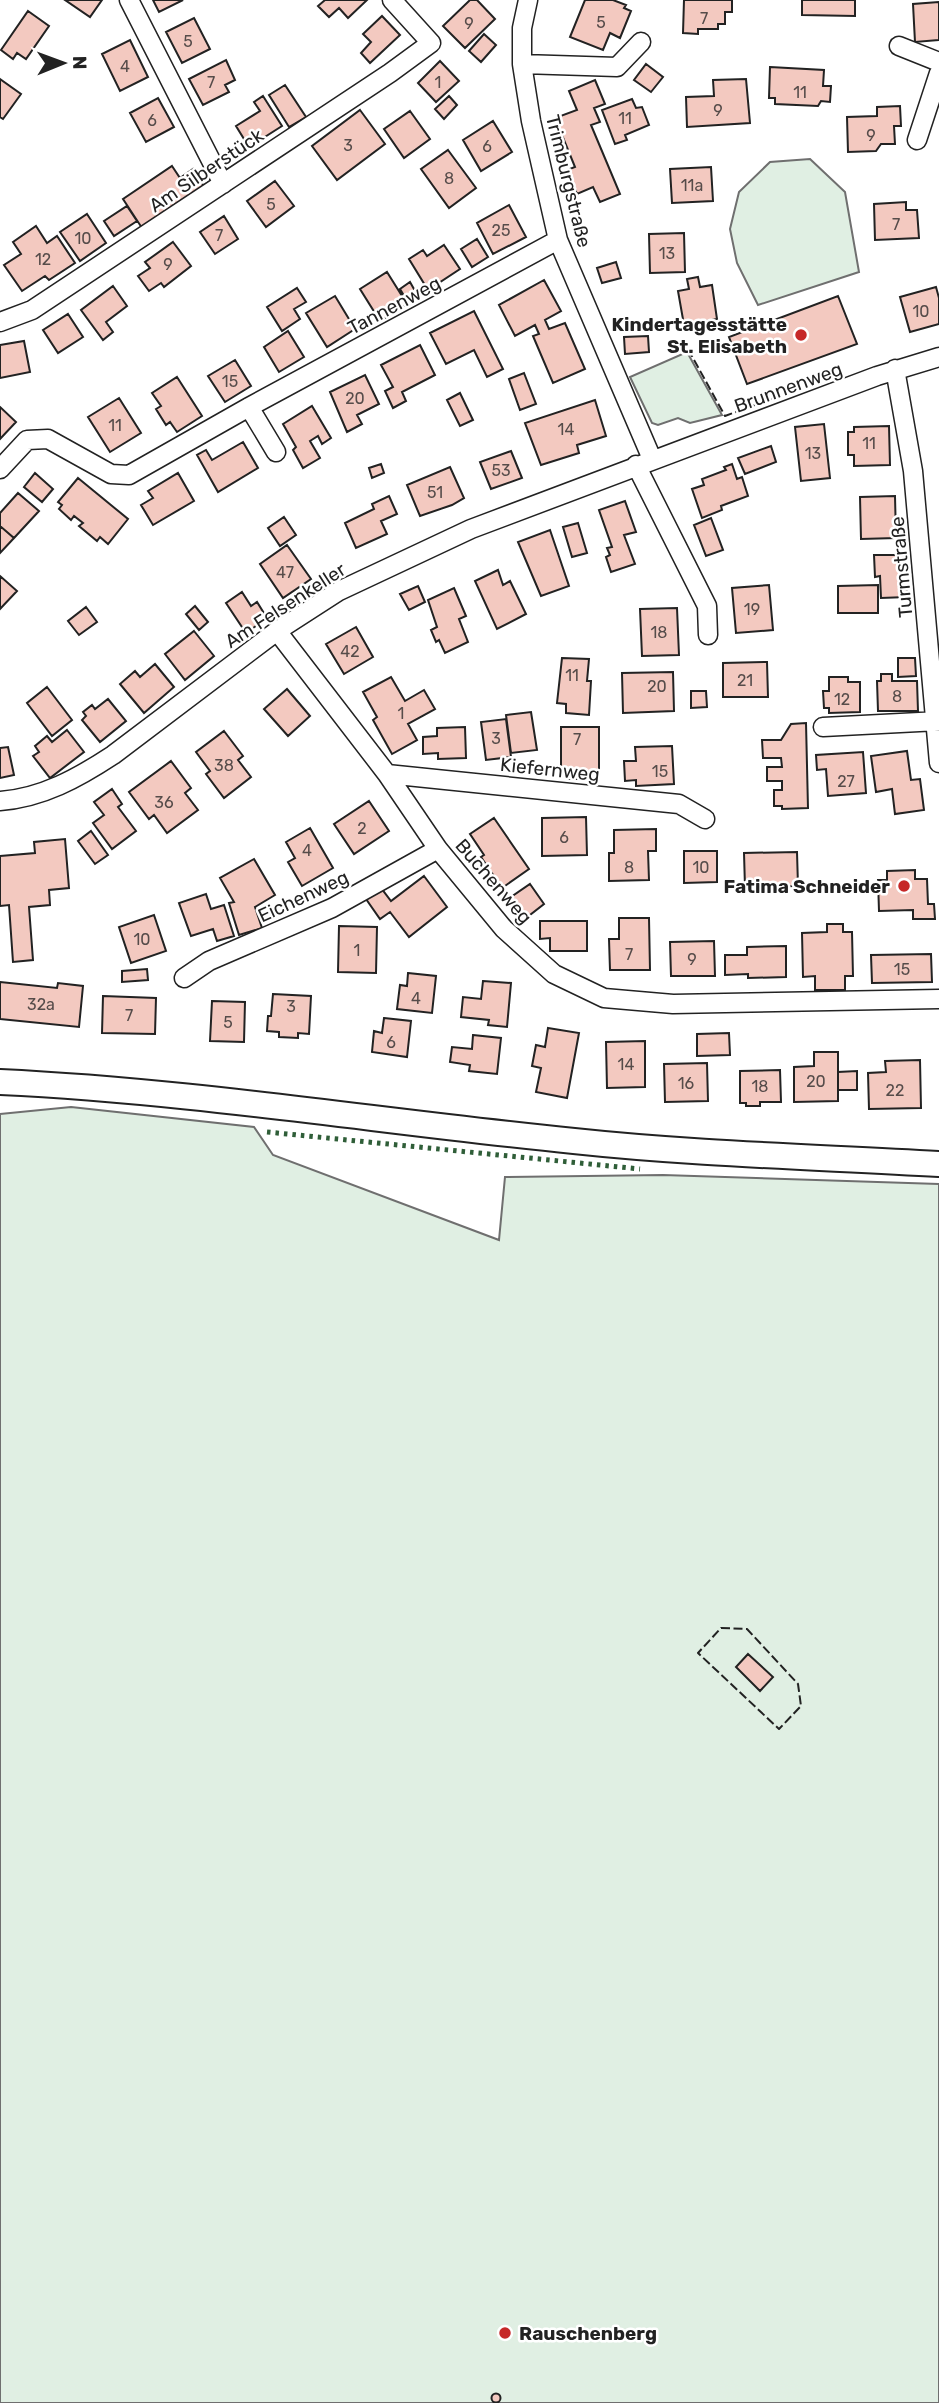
<svg xmlns="http://www.w3.org/2000/svg" width="939" height="2403" viewBox="0 0 939 2403" font-family="Rubik,sans-serif">
<style>
.green{fill:#e0efe3;stroke:#6f6f6f;stroke-width:2}
.building{fill:#f3c9c0;stroke:#222;stroke-width:2}
.lines{fill:none;stroke-linecap:round;stroke-linejoin:round}
.street-casing{stroke:#222;stroke-width:21}
.secondary-casing{stroke:#222;stroke-width:28}
.street{stroke:#fff;stroke-width:18}
.secondary{stroke:#fff;stroke-width:24}
.hedge{stroke:#2f5e38;stroke-width:5;stroke-dasharray:3.5 5;stroke-linecap:butt}
.fence{stroke:#222;stroke-width:2;stroke-dasharray:9 3.5;stroke-linecap:butt}
.poi-dot{fill:#c62828;stroke:#fff;stroke-width:2.5}
.labels{text-anchor:middle;stroke-width:5;stroke-linejoin:round;paint-order:stroke}
.number-label{font-size:16px;fill:#564c4a}
.street-label{font-size:19px;fill:#222;stroke:#fff}
.poi-label{font-size:19px;font-weight:bold;fill:#222;stroke:#fff;text-anchor:end}
</style>
<rect width="100%" height="100%" fill="#fff"/>
<path class="green" d="M810 159 845 192 859 272 758 305 737 263 730 229 739 192 770 162Z
M687 352 722 415 690 423 678 418 658 425 652 423 630 377Z
M71 1107 254 1127 273 1155 499 1240 505 1177 663 1175 939 1184V2403H0V1114Z"/>
<path class="building" d="M65 0H102L90 17Z
M153 0H183L159 12Z
M325 0H367L348 18 339 8 329 17 318 6Z
M470 0H477L495 19 465 48 443 26Z
M585 0H613L626 5 624 8 631 11 620 38 610 33 603 50 570 37Z
M684 0H732V12H725V24H718V29H698V34L683 33Z
M802 0H855V16L802 15Z
M939 2V40L915 42 913 4Z
M28 11 49 26 26 59 17 53 13 59 1 50Z
M382 16 400 35 370 63 361 53 371 42 363 34Z
M194 18 210 49 182 63 166 32Z
M484 34 496 45 481 62 469 51Z
M130 40 148 77 120 91 102 54Z
M226 60 235 80 225 85 229 92 203 105 189 79Z
M440 61 459 81 436 102 418 83Z
M646 64 663 77 651 92 634 80Z
M770 67 824 70 823 86H831L830 102 821 101 818 106 775 104V98H769Z
M0 79 21 94 3 119 0 117Z
M746 79 750 123 687 127 686 97 714 96 713 80Z
M595 80 605 104 594 108 600 122 591 125 620 194 600 202 593 187 577 194 567 170 575 167 555 118 577 110 569 91Z
M285 85 306 117 289 127 269 95Z
M263 96 282 126 249 147 236 126 260 111 254 102Z
M449 96 457 105 444 119 435 109Z
M158 98 174 127 146 142 130 113Z
M632 99 636 108 642 107 649 125 625 135 627 140 615 144 602 110Z
M900 106 901 126H894L895 144H881L876 151 848 152 847 117 877 116V107Z
M360 110 385 144 337 180 312 146Z
M410 111 430 139 404 158 384 129Z
M493 121 512 152 481 171 463 140Z
M448 150 476 188 449 208 421 169Z
M172 166 180 178 193 169 205 188 142 228 123 199Z
M711 167 713 201 672 203 670 169Z
M275 181 294 206 266 227 247 201Z
M906 202V210H917L919 238 875 240 874 204Z
M509 205 526 237 493 254 477 223Z
M127 206 137 221 114 236 104 221Z
M87 214 106 243 80 261 60 232Z
M224 216 238 239 215 254 200 232Z
M36 226 47 243 57 236 75 263 49 280 45 276 22 291 4 265 21 254 13 242Z
M684 233 685 272 650 273 649 234Z
M477 239 488 257 472 267 461 249Z
M173 242 191 266 164 287 161 283 149 291 138 276 150 268 145 262Z
M444 245 460 269 428 290 409 259 423 250 427 256Z
M616 262 621 278 602 283 597 268Z
M387 272 407 304 380 321 360 289Z
M698 277 700 287 712 285 717 319 684 325 678 291 689 289 687 279Z
M544 280 561 311 545 320 549 329 565 323 585 369 553 383 533 336 539 334 535 325 515 336 499 305Z
M410 282 419 298 409 304 400 289Z
M113 286 127 306 106 322 113 332 103 340 81 310Z
M936 287 939 298V324L910 332 900 297Z
M297 288 306 302 294 309 300 319 282 331 267 307Z
M335 296 355 329 327 347 306 313Z
M838 296 857 344 747 384 729 337Z
M474 311 503 369 487 377 474 350 446 364 430 333Z
M68 314 83 337 58 353 43 330Z
M288 331 304 357 279 372 264 347Z
M648 336 649 352 625 354 624 337Z
M24 341 30 372 0 378V345Z
M420 345 435 375 402 392 406 401 393 408 385 391 393 387 381 365Z
M235 360 251 386 225 402 208 376Z
M524 373 536 404 520 410 509 379Z
M365 375 379 404 357 415 362 424 347 432 330 392Z
M177 377 202 416 177 432 170 422 166 425 156 409 161 406 152 393Z
M460 393 473 420 460 426 447 400Z
M119 398 141 433 110 452 88 417Z
M595 400 606 436 577 445 579 453 541 465 525 423Z
M312 406 331 438 322 444 318 436 310 441 320 458 303 468 293 450 296 447 283 424Z
M0 407 16 422 0 439Z
M824 424 830 478 801 481 795 427Z
M889 426 890 465 854 466V455H848V432H854V427Z
M243 442 258 468 218 492 197 455 206 450 212 460Z
M771 446 776 462 745 474 738 458Z
M511 451 522 478 491 489 480 462Z
M381 464 384 473 372 478 369 468Z
M732 464 737 479 742 477 748 496 721 506 722 510 702 518 692 489 704 485 702 479 726 470 724 467Z
M450 467 464 498 452 505 420 516 407 485Z
M35 473 53 489 42 502 24 487Z
M178 473 194 501 153 525 141 505 153 498 148 491Z
M78 478 128 519 108 544 100 537 97 541 79 526 83 523 74 516 71 520 59 509 62 505 58 502Z
M18 493 39 511 14 538 0 526V513Z
M389 496 397 514 381 521 387 534 356 548 345 523 374 509 372 504Z
M895 496 896 538 861 539 860 497Z
M625 501 636 532 624 535 635 564 611 572 606 557 610 555 607 548 612 547 599 510Z
M284 517 296 535 280 546 268 528Z
M711 518 723 550 706 556 694 525Z
M578 523 587 553 572 557 563 527Z
M0 526 14 538 0 553Z
M550 530 569 586 541 596 518 542Z
M287 545 311 579 283 598 260 564Z
M874 555H906L907 597 881 598 880 576 875 577Z
M498 570 503 585 510 581 526 614 497 629 475 581Z
M0 576 17 591 0 609Z
M769 585 773 630 736 633 732 588Z
M878 585V613H838V586Z
M418 586 425 602 409 610 400 594Z
M454 588 466 616 459 619 468 642 445 653 439 640 436 642 431 630 437 627 428 600Z
M242 592 251 606 257 602 267 618 246 633 226 603Z
M195 606 208 622 199 630 186 614Z
M86 607 97 622 79 635 68 621Z
M677 608 679 655 642 656 640 609Z
M356 627 373 657 344 674 326 644Z
M194 631 214 656 185 680 165 654Z
M562 658 589 659 587 681H591L589 715 566 713V704L557 703Z
M898 658H915L916 676 898 677Z
M767 662 768 697H723V663Z
M155 664 174 687 144 713 120 684 135 671 140 677Z
M673 672 674 711 623 713 622 673Z
M881 674H892V681H917L918 711H878L877 681H881Z
M391 677 405 701 424 690 435 709 408 724 417 740 392 754 373 720 377 717 363 692Z
M829 677H848V682H860V712L829 713V708H824L823 691H829Z
M47 687 72 720 52 736 27 703Z
M287 689 310 716 288 736 264 709Z
M691 691H706L707 707 691 708Z
M108 699 126 721 100 742 82 720 86 716 83 712 92 705 95 709Z
M531 712 537 750 511 753 506 715Z
M506 719 511 757 486 760 481 722Z
M806 723 808 808 782 809V806H774V790H782V781H767V767H782L781 758H763L762 740H781L791 724Z
M465 727 466 758 438 759V753L423 754V737L437 736V728Z
M561 727H599V771H586V779H569L568 771H561Z
M67 730 84 752 50 778 33 756 39 752 35 746 47 736 52 742Z
M224 731 243 756 238 760 251 777 224 798 206 774 210 771 196 752Z
M672 746 674 784 636 786V780L625 781 624 761H636L635 747Z
M8 747 14 775 0 778V748Z
M907 751 911 780 920 779 924 810 895 814 892 789 876 792 871 756Z
M863 752 866 793 828 796 826 769 817 770 816 755Z
M171 761 191 788 185 793 198 810 167 833 154 815 149 819 129 792Z
M112 789 122 804 118 807 136 831 112 849 93 823 104 815 94 802Z
M369 801 389 831 354 854 334 824Z
M586 817 587 855 542 856V818Z
M494 818 529 869 502 888 481 857 484 855 470 834Z
M310 828 333 868 302 886 288 862 295 858 286 842Z
M656 829V851H648L649 880 609 881V853H614V830Z
M91 831 108 855 95 864 78 841Z
M65 839 69 888 49 890 50 905 29 907 33 960 13 962 9 905 0 906V856L35 853 34 842Z
M684 851H717V882L684 883Z
M797 852 798 886 745 887 744 853Z
M254 859 275 895 255 907 262 928 239 935 229 903 234 902 220 878Z
M915 870V879H927L928 904H934L935 919H913V910L879 911 878 880H887V871Z
M424 876 447 907 409 937 390 912 380 919 366 899 381 888 391 901Z
M530 884 544 904 526 918 511 897Z
M206 894 211 909 224 905 234 936 217 941 213 929 191 936 179 903Z
M154 915 166 951 131 963 119 927Z
M619 918H649L650 970H610L609 939H619Z
M540 921H587V951H550V938L540 939Z
M827 924H843V932H852L853 976H845V990H815V976L803 977 802 933 827 932Z
M339 926 377 927 376 973 338 972Z
M714 941 715 976H671L670 942Z
M786 946V977L748 978V974L725 975V955H747V947Z
M931 954 932 982 872 983 871 955Z
M147 969 148 980 122 982V971Z
M408 973 436 976 432 1013 397 1009 400 985 407 986Z
M483 981 511 983 507 1027 488 1025 489 1020 461 1017 463 997 481 999Z
M0 982 57 988 58 983 83 986 79 1027 0 1019Z
M273 994 311 996 309 1034 298 1033V1038L279 1037V1032L267 1031 268 1016H271Z
M103 996 156 998 155 1034 102 1033Z
M212 1001 245 1002 244 1042 210 1041Z
M384 1018 411 1021 407 1057 372 1052 374 1031 382 1033Z
M548 1028 579 1033 567 1098 536 1092 541 1068 532 1066 536 1045 545 1047Z
M729 1033 730 1055 697 1056V1034Z
M473 1035 501 1038 497 1074 469 1071 470 1065 450 1062 452 1047 472 1049Z
M645 1041V1087L607 1088 606 1042Z
M814 1052H838V1101L794 1102V1067L814 1066Z
M920 1060 921 1108 869 1109 868 1073 886 1072 885 1061Z
M707 1063 708 1101 665 1102 664 1064Z
M780 1070 781 1102H760V1106H746V1103H740V1071Z
M857 1071V1090H838V1072Z
M748 1654 773 1677 760 1691 736 1667Z
M491.5 2398a4.5 4.5 0 1 1 9 0a4.5 4.5 0 1 1-9 0Z"/>
<g class="lines">
<g class="street-casing">
<path id="street" d="M129 0 223 184
M528 0 522 28V64L531 121 558 240 652 459
M899 46 939 62
M522 64 617 67 641 42
M917 140 939 73
M0 322 32 310 390 73 431 43 392 0
M895 369 913 471 939 763
M249 407 276 452
M636 465 707 606 708 635
M0 469 27 440 48 439 111 474 129 475 249 407 558 240
M277 631 387 774 438 849 504 929 554 974 604 998 673 1004 939 999
M823 727 939 721
M387 774 679 804 705 819
M0 801C42 798 78 778 113 755L277 631 339 591 471 529 877 376 939 357
M184 978 209 961 332 908 438 849"/>
</g>
<g class="secondary-casing">
<path id="secondary" d="M0 1082C192 1091 383 1122 574 1141 695 1154 817 1157 939 1164"/>
</g>
<use href="#street" class="street"/>
<use href="#secondary" class="secondary"/>
<path class="hedge" d="M267 1132 640 1169"/>
<path class="fence" d="M688 349 725 416 774 398
M721 1628 747 1629 798 1684 801 1706 779 1729 698 1653Z"/>
</g>
<g class="poi-dot">
<circle cx="801" cy="335" r="7"/>
<circle cx="904" cy="886" r="7"/>
<circle cx="505" cy="2333" r="7"/>
</g>
<g class="labels">
<g class="number-label">
<text x="704" y="24">7</text>
<text x="601" y="28">5</text>
<text x="469" y="29">9</text>
<text x="188" y="47">5</text>
<text x="125" y="72">4</text>
<text x="211" y="88">7</text>
<text x="438" y="88">1</text>
<text x="800" y="98">11</text>
<text x="718" y="116">9</text>
<text x="625" y="124">11</text>
<text x="152" y="126">6</text>
<text x="871" y="141">9</text>
<text x="348" y="151">3</text>
<text x="487" y="152">6</text>
<text x="449" y="184">8</text>
<text x="692" y="191">11a</text>
<text x="271" y="210">5</text>
<text x="896" y="230">7</text>
<text x="501" y="236">25</text>
<text x="219" y="241">7</text>
<text x="83" y="244">10</text>
<text x="667" y="259">13</text>
<text x="43" y="265">12</text>
<text x="168" y="270">9</text>
<text x="921" y="317">10</text>
<text x="230" y="387">15</text>
<text x="355" y="404">20</text>
<text x="115" y="431">11</text>
<text x="566" y="435">14</text>
<text x="869" y="449">11</text>
<text x="813" y="459">13</text>
<text x="501" y="476">53</text>
<text x="435" y="498">51</text>
<text x="285" y="578">47</text>
<text x="752" y="615">19</text>
<text x="659" y="638">18</text>
<text x="350" y="657">42</text>
<text x="572" y="681">11</text>
<text x="745" y="686">21</text>
<text x="657" y="692">20</text>
<text x="897" y="702">8</text>
<text x="842" y="705">12</text>
<text x="401" y="719">1</text>
<text x="496" y="744">3</text>
<text x="577" y="745">7</text>
<text x="224" y="771">38</text>
<text x="660" y="777">15</text>
<text x="846" y="787">27</text>
<text x="164" y="808">36</text>
<text x="362" y="834">2</text>
<text x="564" y="843">6</text>
<text x="307" y="856">4</text>
<text x="629" y="873">8</text>
<text x="701" y="873">10</text>
<text x="142" y="945">10</text>
<text x="357" y="956">1</text>
<text x="629" y="960">7</text>
<text x="692" y="965">9</text>
<text x="902" y="975">15</text>
<text x="416" y="1004">4</text>
<text x="41" y="1010">32a</text>
<text x="291" y="1012">3</text>
<text x="129" y="1021">7</text>
<text x="228" y="1028">5</text>
<text x="391" y="1048">6</text>
<text x="626" y="1070">14</text>
<text x="816" y="1087">20</text>
<text x="686" y="1089">16</text>
<text x="760" y="1092">18</text>
<text x="895" y="1096">22</text>
</g>
<g class="street-label">
<text transform="translate(206 170) rotate(-34)" y="7">Am Silberstück</text>
<text transform="translate(569 181) rotate(76)" y="7">Trimburgstraße</text>
<text transform="translate(394 305) rotate(-28)" y="7">Tannenweg</text>
<text transform="translate(788 387) rotate(-20)" y="7">Brunnenweg</text>
<text transform="translate(901 567) rotate(-95)" y="7">Turmstraße</text>
<text transform="translate(285 605) rotate(-33)" y="7">Am Felsenkeller</text>
<text transform="translate(550 769) rotate(6)" y="7">Kiefernweg</text>
<text transform="translate(494 881) rotate(49)" y="7">Buchenweg</text>
<text transform="translate(303 896) rotate(-25)" y="7">Eichenweg</text>
</g>
<g class="poi-label">
<text x="787" y="331">Kindertagesstätte<tspan x="787" dy="22">St. Elisabeth</tspan></text>
<text x="890" y="893">Fatima Schneider</text>
<text x="519" y="2340" text-anchor="start">Rauschenberg</text>
</g>
</g>
<g transform="translate(63 63) rotate(89)" stroke="#ffffff" stroke-width="5" paint-order="stroke">
<path d="M0-5L12 26L0 18L-12 26Z" fill="#222222"/>
<text y="-10" font-size="19" font-weight="bold" text-anchor="middle" fill="#222222">N</text>
</g>
</svg>
